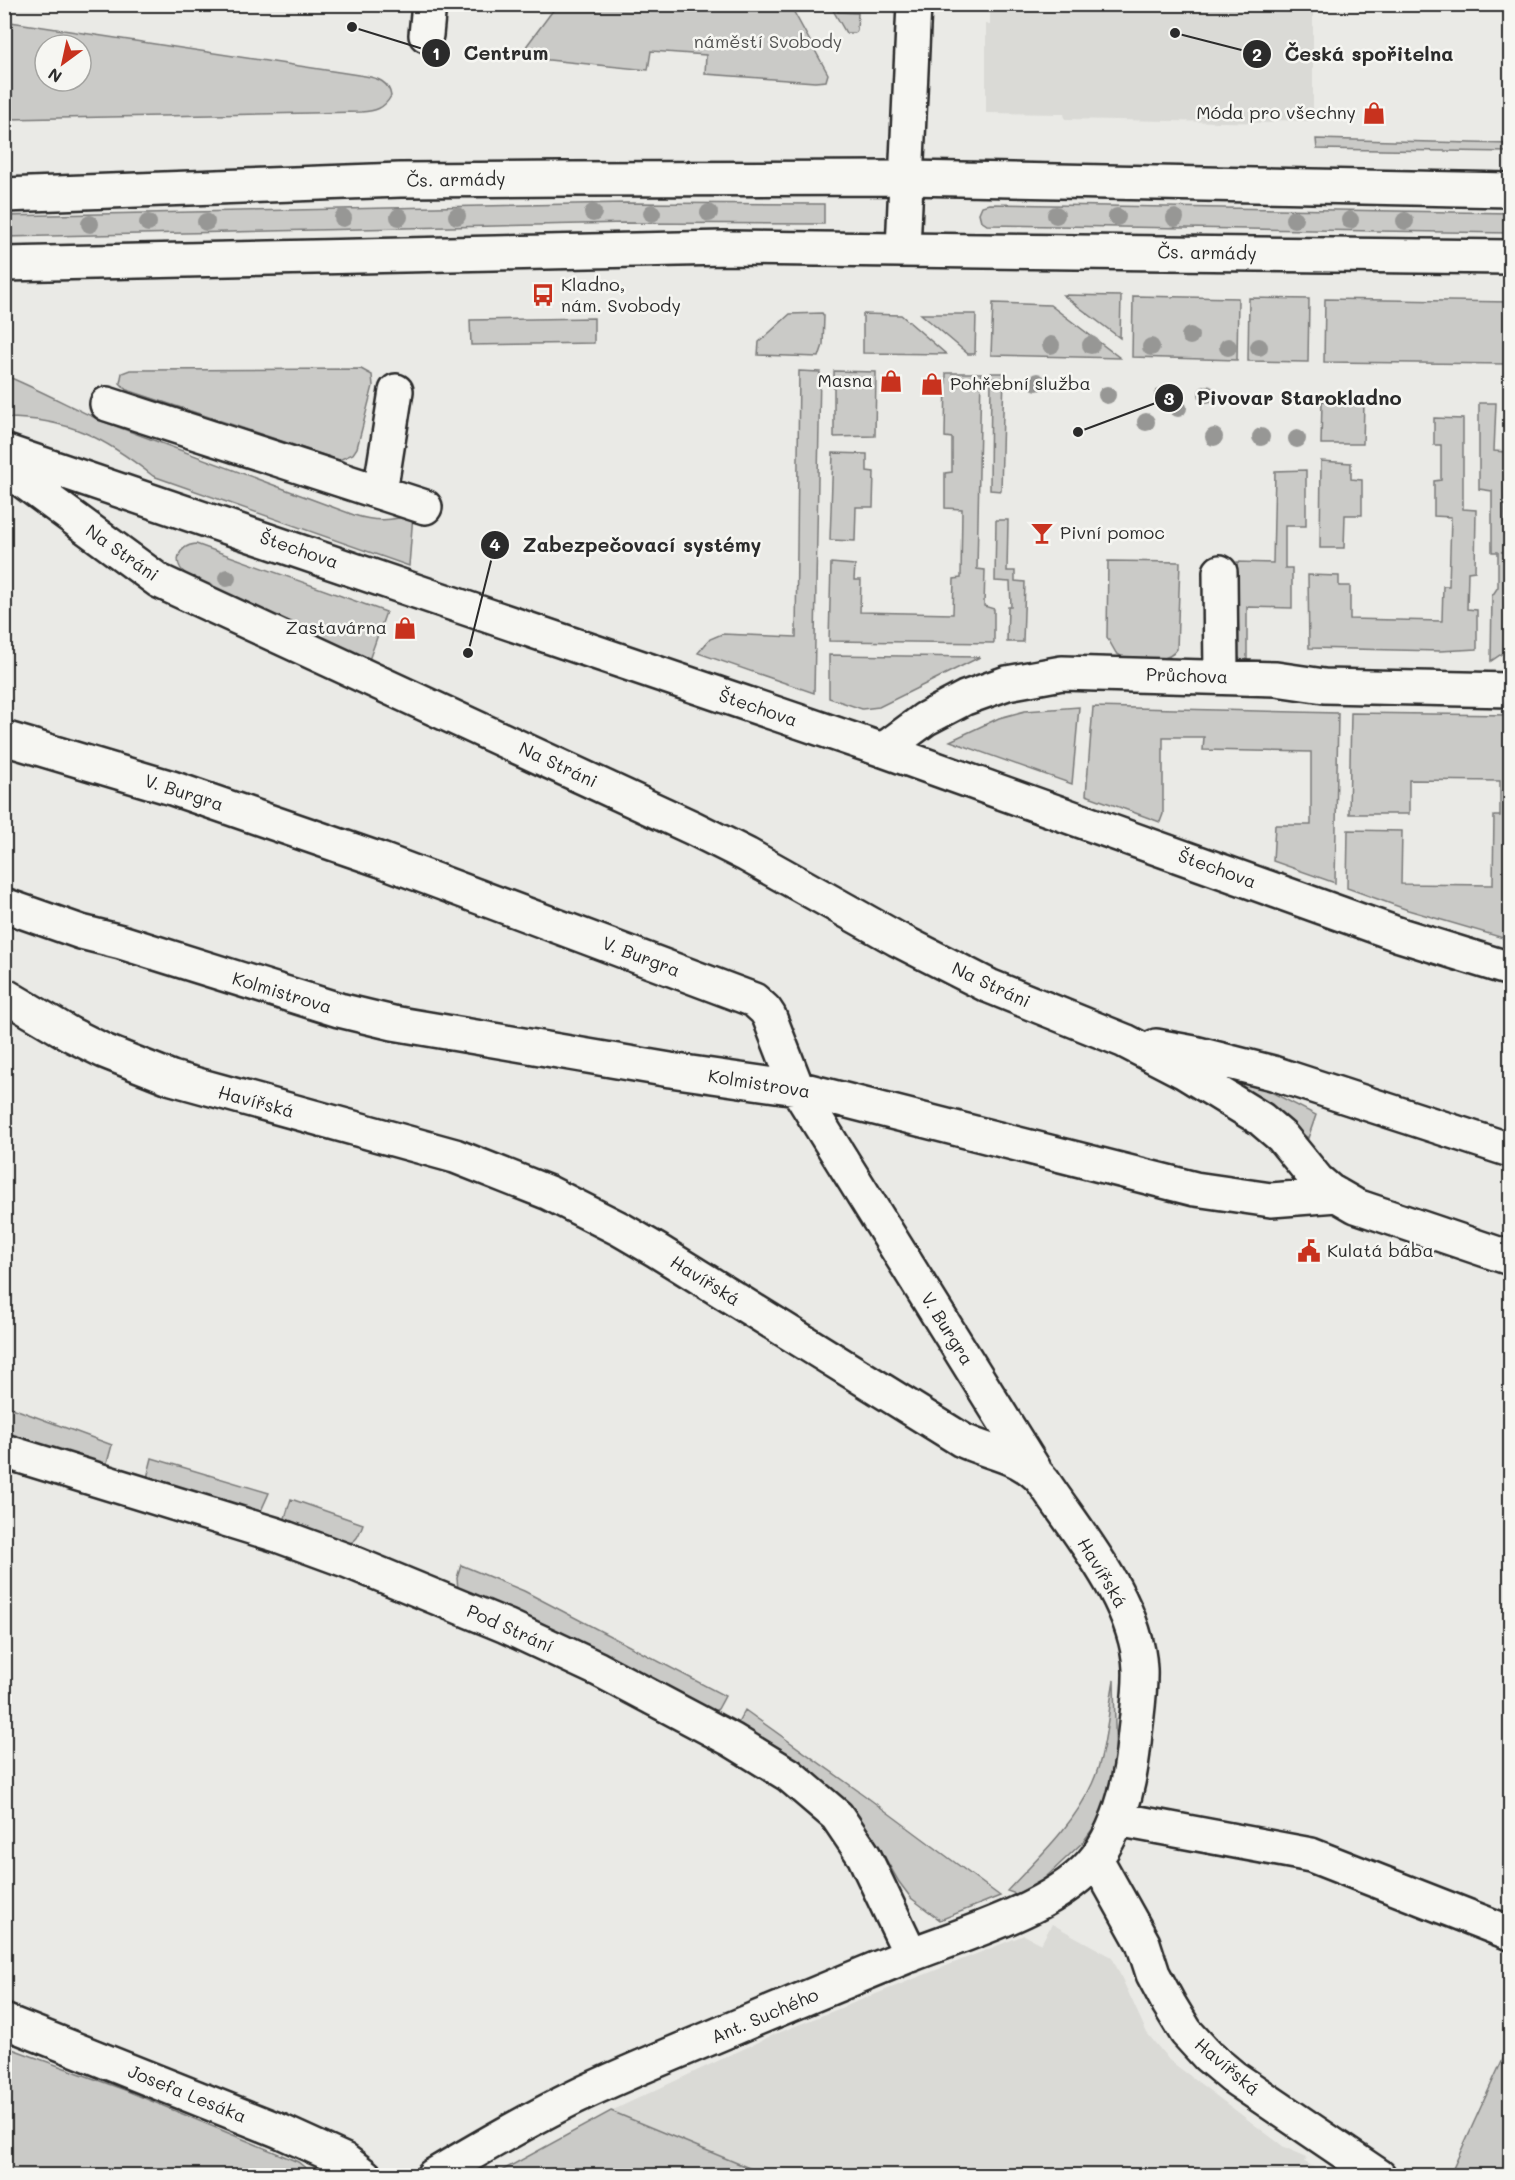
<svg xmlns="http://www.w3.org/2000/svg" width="1515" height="2180" viewBox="0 0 1515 2180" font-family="Mali,sans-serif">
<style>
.built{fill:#dadad6}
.green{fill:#cacac7;stroke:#7a7a79;stroke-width:1.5;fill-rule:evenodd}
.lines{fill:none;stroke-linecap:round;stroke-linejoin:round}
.minor-casing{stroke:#2b2b2b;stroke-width:38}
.major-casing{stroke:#2b2b2b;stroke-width:38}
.minor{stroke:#f6f6f2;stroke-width:33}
.major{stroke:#f6f6f2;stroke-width:33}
.tree{fill:#979795}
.labels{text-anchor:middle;stroke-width:5;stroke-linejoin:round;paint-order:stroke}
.park-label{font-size:18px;fill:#535352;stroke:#f6f6f2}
.poi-label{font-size:18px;fill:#2b2b2b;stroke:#f6f6f2;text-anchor:start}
.street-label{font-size:18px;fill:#2b2b2b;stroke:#f6f6f2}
.leader{fill:none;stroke:#2b2b2b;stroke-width:2}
.callout-dot{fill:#2b2b2b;stroke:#f6f6f2;stroke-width:2}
.mark-label{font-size:18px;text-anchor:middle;font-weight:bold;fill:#fff}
.callout-label{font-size:20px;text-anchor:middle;font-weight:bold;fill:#2b2b2b;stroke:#f6f6f2;stroke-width:5;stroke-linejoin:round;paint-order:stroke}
</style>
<rect width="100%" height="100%" fill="#eaeae6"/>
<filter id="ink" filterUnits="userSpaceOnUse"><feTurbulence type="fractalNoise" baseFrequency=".0167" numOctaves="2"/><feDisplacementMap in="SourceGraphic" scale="12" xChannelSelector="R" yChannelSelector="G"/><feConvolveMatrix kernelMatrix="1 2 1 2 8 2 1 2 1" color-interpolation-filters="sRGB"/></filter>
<g filter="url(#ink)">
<path class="built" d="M990 5H1313V121L1273 120V123L1065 119 1064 114 986 113V24H990Z
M1052 1924 1112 1957 1147 2033 1169 2060 1284 2147 1307 2157 1305 2162 1326 2175H766L611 2111 773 2035 1024 1935 1041 1944Z"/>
<path class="green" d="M557 5H790L828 74 826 81 815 82 705 74 706 55 651 51 648 70 529 58 525 55V48Z
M830 5 839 6 838 12 858 13 857 30 855 33H846Z
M4 21 365 76C378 78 389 82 391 96 384 109 375 111 361 112L7 119H4ZM45 45H81V81H45Z
M1316 139 1510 144V152L1317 149Z
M625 203 824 204V224L626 223 5 237V216Z
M989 204 1510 213V233L987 225 981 221 979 213 982 206Z
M1063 295 1121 296 1120 338Z
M1133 296 1238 298 1237 360 1132 357Z
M1249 298 1309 299 1308 362 1248 361Z
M1325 299 1510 302V364L1324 362Z
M993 303 1050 305 1120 358 991 355Z
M822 313 824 316 823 345 819 357 758 355 759 342 790 314Z
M863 314 901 315 946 354 863 353Z
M921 314H976L975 354H968Z
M594 318V343L471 345 470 320Z
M361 369 372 375 373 386 357 448 353 454 339 460 127 390 120 383 122 373 130 370Z
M799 371 820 372 814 693 698 653 710 639 722 634 796 637Z
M834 371 876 372 875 436 834 437Z
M946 373H981L977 569 985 570 984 606 994 609V643L829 641 831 563 855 565 854 580H861L860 612 953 614 954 579 961 578 962 509 945 508V473L952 472V438L945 437Z
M991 373H1004L1001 491 990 490Z
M4 375C38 389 69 406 102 421L354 515C375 522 392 521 413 514L409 566 153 476C105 438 68 418 5 418Z
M1322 401 1364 402 1363 444H1321Z
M1479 403H1496L1494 451 1506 452 1504 551 1501 552 1510 553V648L1491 661 1492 596 1498 587V552H1492V491L1479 489Z
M1434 418 1463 419V509L1476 510 1475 571 1468 572 1467 609 1477 610V649L1440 651 1309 648 1308 575 1339 576V586H1350V619L1442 621 1443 586H1449L1451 517 1434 516V481L1441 480V445H1434Z
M833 453 867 454V471L874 472 873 507H856L855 541 830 540Z
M1321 461 1351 463V479L1362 480V515H1345L1344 548H1320Z
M1306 470V526H1285V568H1292V608L1247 607V661H1242L1237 656V562L1273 563 1275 471Z
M996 520H1008L1007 571H1015V581L1025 582 1023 642H1007L1008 607H1011L1010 582 995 581Z
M196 544 386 612 369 660 187 575C172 564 177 546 196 544Z
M1108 561 1180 562 1177 649C1167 665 1140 659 1124 658L1116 653 1107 637Z
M829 655 980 657 879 707 862 709 829 698Z
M1079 707 1072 784 950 741 999 718 1025 711Z
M1093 707 1338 713 1335 883 1273 861 1275 825H1311V752L1203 750 1204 737H1163V814L1160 822 1086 795Z
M1351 713 1510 715V933L1503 938 1408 910 1347 888 1348 830 1402 831 1401 884 1493 885 1494 816H1500V781L1409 780V814H1349Z
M1205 1071 1240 1076 1316 1115 1308 1138Z
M4 1405 112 1445 107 1463 103 1467 5 1438Z
M152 1458 269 1493 260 1513 147 1478Z
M291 1499 363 1524C359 1534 358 1541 347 1544L287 1523 285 1518Z
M461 1565 524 1591 725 1696 718 1709 711 1713 458 1589 457 1578Z
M1114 1680 1116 1771 1111 1792 1094 1827 1083 1842 1025 1897 1007 1891C1037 1859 1074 1825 1092 1784 1106 1754 1108 1712 1114 1680Z
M745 1710 864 1795 1000 1896 940 1920 911 1898 899 1882 872 1835 848 1805 737 1725Z
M1510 2043V2175H1450Z
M4 2046 125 2090 298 2162 314 2175H5Z
M611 2111 766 2175H494Z"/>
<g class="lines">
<g class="minor-casing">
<path id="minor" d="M426 35 429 4
M903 249 914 4
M107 404 425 507
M4 451 883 750 1400 935 1510 969
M4 467 159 581 693 828 747 855 897 939 989 986 1125 1041 1183 1071 1261 1119 1282 1137 1317 1180 1330 1191 1356 1206 1510 1258
M380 492 396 391
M1220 572 1221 677
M4 738 172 788 381 860 754 1000 765 1010 769 1016 797 1088 1034 1469
M883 750 925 719 965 698 1007 683 1062 673 1276 679 1324 686 1510 690
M4 905 81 932 121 942 339 1010 393 1023 670 1070 797 1088 1195 1189 1271 1200 1337 1195
M4 995 70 1034 104 1051 172 1078 455 1156 549 1193 620 1229 656 1250 962 1440C991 1454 1022 1455 1043 1481 1079 1535 1137 1602 1140 1669 1141 1693 1136 1719 1134 1743 1130 1783 1121 1824 1097 1857 1060 1907 966 1933 910 1955 858 1976 806 1998 755 2019 695 2045 633 2069 575 2097 526 2121 480 2148 433 2176
M1156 1046 1194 1053 1273 1073 1510 1150
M4 1451 277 1535 348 1561 506 1626 598 1669 732 1740 789 1775 837 1816 864 1856 911 1955
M1117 1819 1311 1855 1510 1933
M1096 1859 1143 1943 1153 1974 1169 2004 1186 2032 1208 2056 1233 2077 1379 2176
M4 2021 280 2131 344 2160 365 2176"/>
</g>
<g class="major-casing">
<path id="major" d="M4 195 400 180 564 179 908 178 1510 190
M4 264 724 248 1510 257"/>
</g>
<use href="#minor" class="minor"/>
<use href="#major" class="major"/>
</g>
<g class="tree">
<circle cx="593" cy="213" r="9"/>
<circle cx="652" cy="213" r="9"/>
<circle cx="709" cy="213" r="9"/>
<circle cx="1056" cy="215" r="9"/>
<circle cx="457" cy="216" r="9"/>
<circle cx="399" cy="217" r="9"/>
<circle cx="1117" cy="217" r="9"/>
<circle cx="343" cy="218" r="9"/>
<circle cx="1175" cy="218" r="9"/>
<circle cx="1294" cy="219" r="9"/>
<circle cx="1350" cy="220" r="9"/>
<circle cx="1405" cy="221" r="9"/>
<circle cx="206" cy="222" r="9"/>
<circle cx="148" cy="223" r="9"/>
<circle cx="90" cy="224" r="9"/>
<circle cx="1190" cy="336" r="9"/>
<circle cx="1051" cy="345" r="9"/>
<circle cx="1091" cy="345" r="9"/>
<circle cx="1151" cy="347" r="9"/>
<circle cx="1228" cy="347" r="9"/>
<circle cx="1259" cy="347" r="9"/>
<circle cx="1037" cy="382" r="9"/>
<circle cx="1207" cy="394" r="9"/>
<circle cx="1107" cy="395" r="9"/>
<circle cx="1163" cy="396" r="9"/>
<circle cx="1178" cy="408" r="9"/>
<circle cx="1146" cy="422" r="9"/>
<circle cx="1214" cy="437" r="9"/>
<circle cx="1261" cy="437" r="9"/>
<circle cx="1297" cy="439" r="9"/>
<circle cx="227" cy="578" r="9"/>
</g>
</g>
<defs>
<g id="shop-bare" transform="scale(1.8)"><path d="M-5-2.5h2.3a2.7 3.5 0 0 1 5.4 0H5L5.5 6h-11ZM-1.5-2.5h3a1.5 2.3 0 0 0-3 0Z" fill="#c8321e" stroke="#f6f6f2" stroke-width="2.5" paint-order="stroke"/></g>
<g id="bus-bare" transform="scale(1.8)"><path d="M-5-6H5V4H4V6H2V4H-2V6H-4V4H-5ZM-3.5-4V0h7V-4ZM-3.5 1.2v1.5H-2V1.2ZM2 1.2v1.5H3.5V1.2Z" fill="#c8321e" stroke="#f6f6f2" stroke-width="2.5" paint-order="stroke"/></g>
<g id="bar-bare" transform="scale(1.8)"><path d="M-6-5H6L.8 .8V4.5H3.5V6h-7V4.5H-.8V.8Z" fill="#c8321e" stroke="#f6f6f2" stroke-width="2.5" paint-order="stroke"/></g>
<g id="civic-bare" transform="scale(1.8)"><path d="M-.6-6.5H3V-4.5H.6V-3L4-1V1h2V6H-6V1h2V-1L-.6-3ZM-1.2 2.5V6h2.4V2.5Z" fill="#c8321e" stroke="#f6f6f2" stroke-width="2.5" paint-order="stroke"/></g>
</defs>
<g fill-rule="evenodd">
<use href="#shop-bare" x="1374" y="113"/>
<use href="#bus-bare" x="543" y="295"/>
<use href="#shop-bare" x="891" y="381"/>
<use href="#shop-bare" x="932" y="384"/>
<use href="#bar-bare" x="1042" y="533"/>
<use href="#shop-bare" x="405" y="628"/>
<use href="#civic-bare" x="1309" y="1251"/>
</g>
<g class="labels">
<g class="park-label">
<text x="768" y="48">náměstí Svobody</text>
</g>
<g class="poi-label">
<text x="1356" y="119" text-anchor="end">Móda pro všechny</text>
<text x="561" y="291">Kladno,<tspan x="561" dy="21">nám. Svobody</tspan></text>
<text x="873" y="387" text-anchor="end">Masna</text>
<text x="950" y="390">Pohřební služba</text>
<text x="1060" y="539">Pivní pomoc</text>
<text x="387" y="634" text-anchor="end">Zastavárna</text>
<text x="1327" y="1257">Kulatá bába</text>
</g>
<g class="street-label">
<text transform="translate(456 180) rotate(-1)" y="6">Čs. armády</text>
<text transform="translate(1207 253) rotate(1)" y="6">Čs. armády</text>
<text transform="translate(299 550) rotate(19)" y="6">Štechova</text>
<text transform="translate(122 553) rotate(35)" y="6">Na Stráni</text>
<text transform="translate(1187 676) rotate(2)" y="6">Průchova</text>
<text transform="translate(758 708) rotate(19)" y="6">Štechova</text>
<text transform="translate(558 765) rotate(25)" y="6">Na Stráni</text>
<text transform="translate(184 793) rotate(18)" y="6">V. Burgra</text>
<text transform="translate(1217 869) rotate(20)" y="6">Štechova</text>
<text transform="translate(641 957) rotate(21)" y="6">V. Burgra</text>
<text transform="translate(991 985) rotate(25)" y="6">Na Stráni</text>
<text transform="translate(282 993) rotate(17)" y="6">Kolmistrova</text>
<text transform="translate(759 1084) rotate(9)" y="6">Kolmistrova</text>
<text transform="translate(256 1102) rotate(15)" y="6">Havířská</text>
<text transform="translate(705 1281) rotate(32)" y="6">Havířská</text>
<text transform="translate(947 1329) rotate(58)" y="6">V. Burgra</text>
<text transform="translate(1102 1573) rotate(59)" y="6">Havířská</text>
<text transform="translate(510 1629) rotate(24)" y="6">Pod Strání</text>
<text transform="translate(765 2016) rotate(-23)" y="6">Ant. Suchého</text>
<text transform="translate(1227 2067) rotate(40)" y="6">Havířská</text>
<text transform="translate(187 2094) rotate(22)" y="6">Josefa Lesáka</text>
</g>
</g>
<path class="leader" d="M352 27L436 53M1175 33L1257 54M1078 432L1169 398M468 653L495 545"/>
<g class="callout-dot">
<circle cx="352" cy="27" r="6"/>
<circle cx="1175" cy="33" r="6"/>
<circle cx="1078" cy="432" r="6"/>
<circle cx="468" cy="653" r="6"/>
<circle cx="436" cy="53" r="15"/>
<circle cx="1257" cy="54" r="15"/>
<circle cx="1169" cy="398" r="15"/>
<circle cx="495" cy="545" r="15"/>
</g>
<g class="mark-label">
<text x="436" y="60">1</text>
<text x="1257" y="61">2</text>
<text x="1169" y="405">3</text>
<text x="495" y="551">4</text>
</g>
<g class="callout-label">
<text x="506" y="60">Centrum</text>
<text x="1369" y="61">Česká spořitelna</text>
<text x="1299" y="405">Pivovar Starokladno</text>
<text x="642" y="552">Zabezpečovací systémy</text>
</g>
<rect width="1515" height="2180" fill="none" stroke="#f6f6f2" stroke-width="24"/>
<rect x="12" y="12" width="1491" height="2156" fill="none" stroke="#2b2b2b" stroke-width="2" filter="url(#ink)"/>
<g transform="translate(63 63) rotate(213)"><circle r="28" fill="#f6f6f2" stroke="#a5a5a2" stroke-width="1.5"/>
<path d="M0-4.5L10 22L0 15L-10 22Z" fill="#c8321e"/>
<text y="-9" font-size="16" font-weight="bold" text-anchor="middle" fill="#2b2b2b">N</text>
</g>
</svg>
